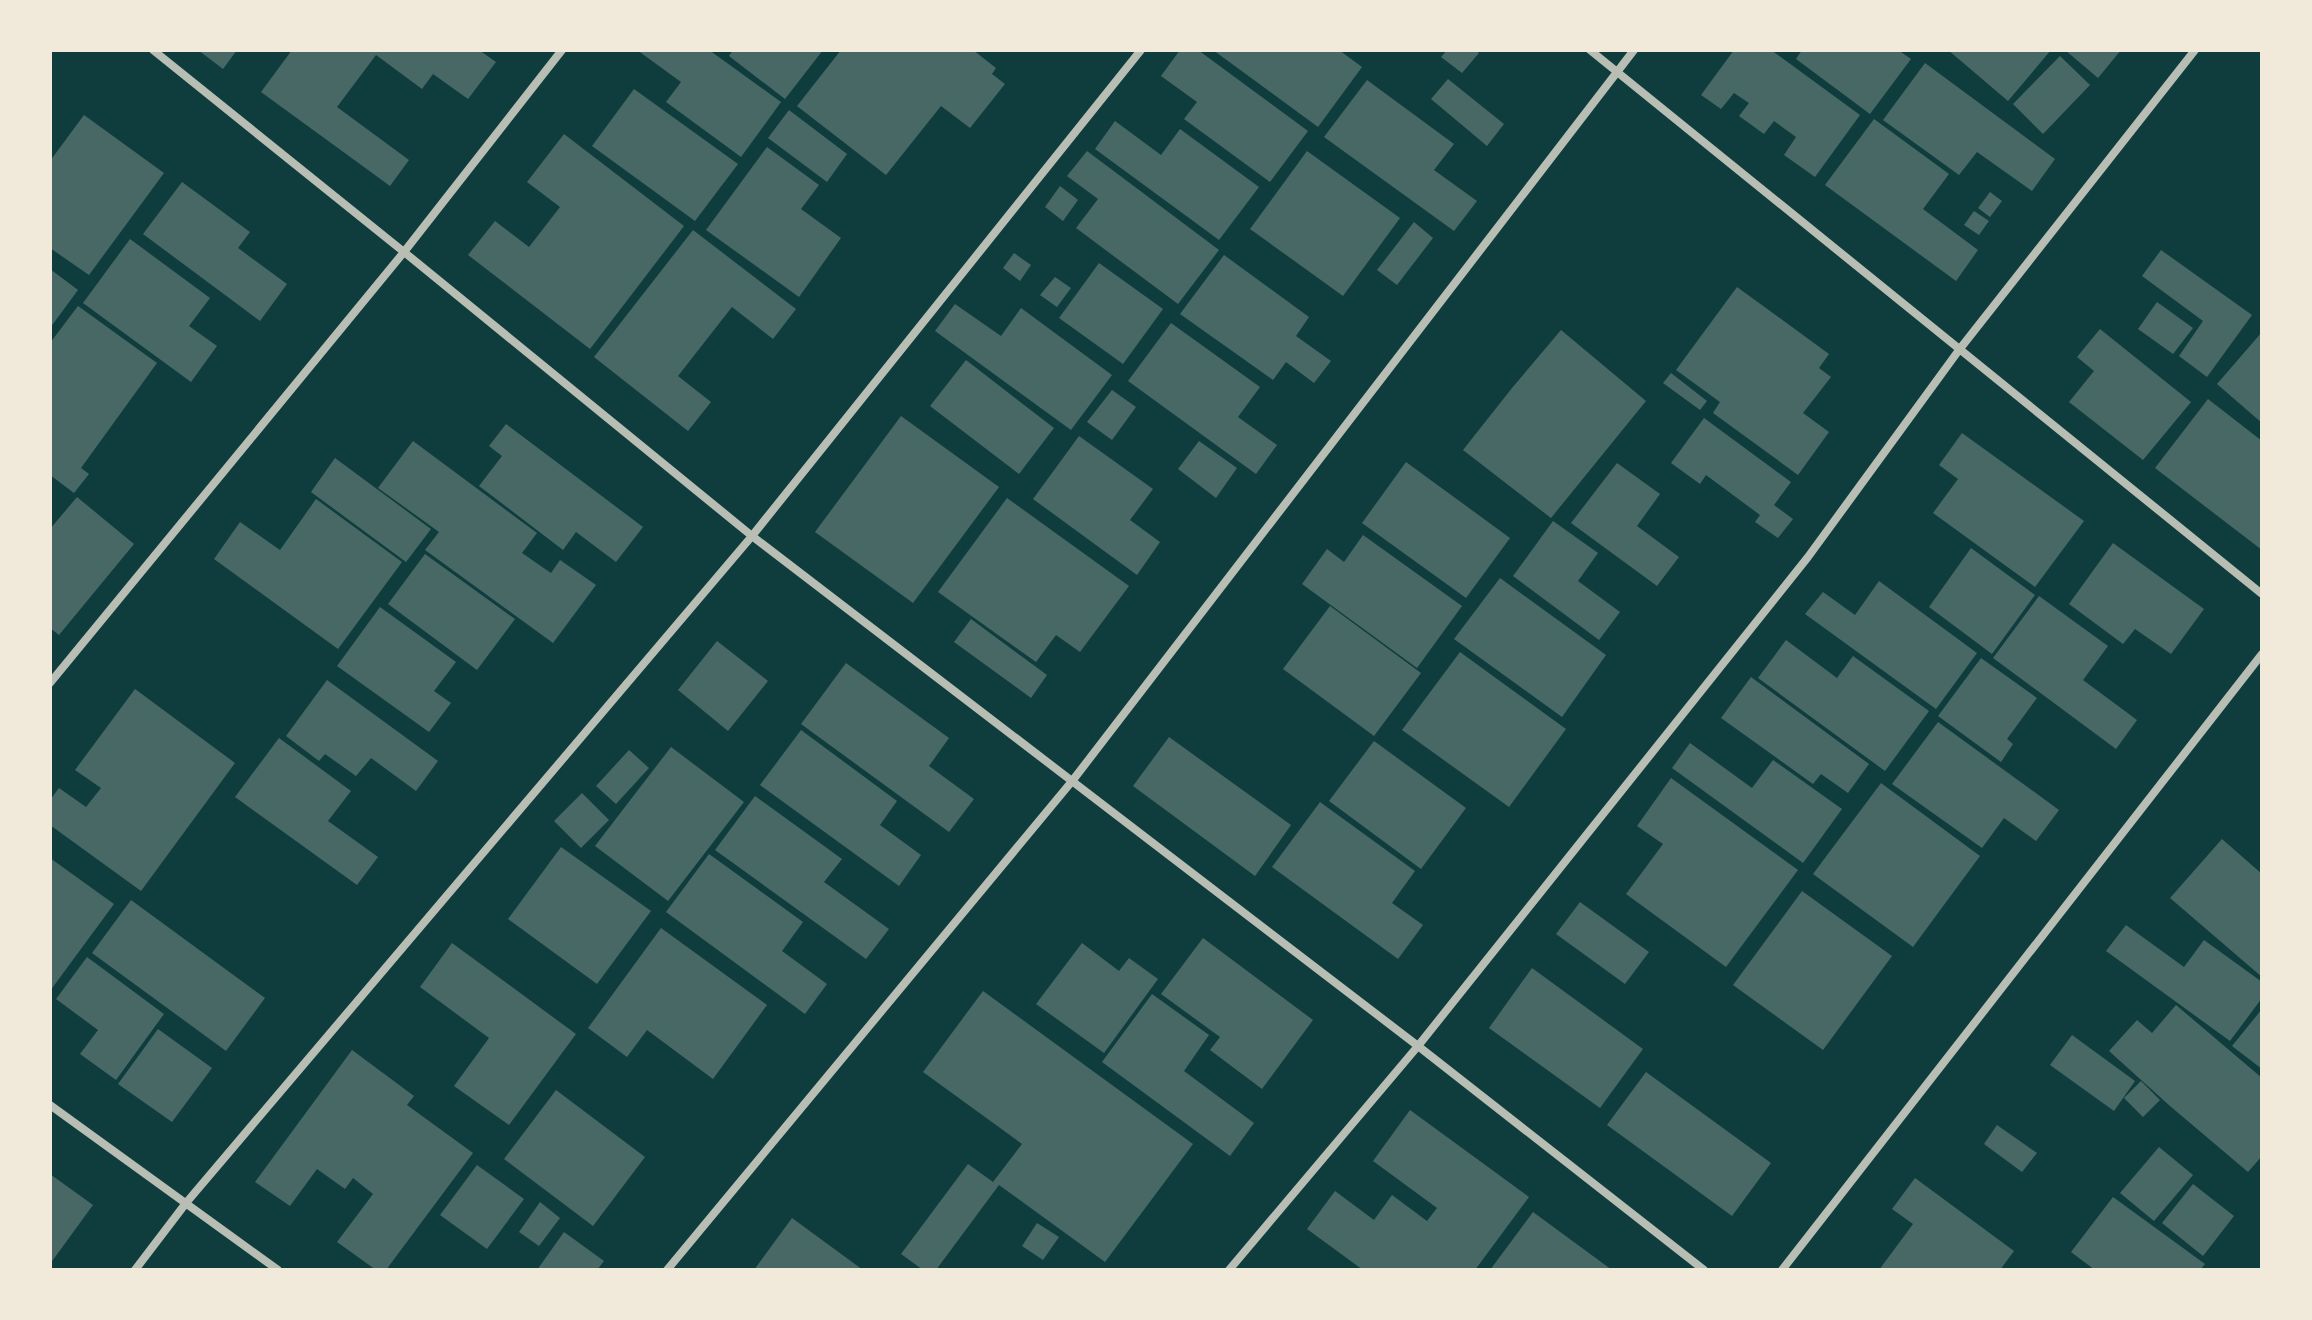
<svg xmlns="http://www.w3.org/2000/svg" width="2312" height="1320" viewBox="0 0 2312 1320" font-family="Quicksand,sans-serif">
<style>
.building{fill:#486865}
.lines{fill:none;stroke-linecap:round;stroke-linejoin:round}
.minor{stroke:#b8beb3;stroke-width:8}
</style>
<rect width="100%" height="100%" fill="#0f3d3e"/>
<path class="building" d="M198 50H237L223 69Z
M292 50H479L496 62 468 99 433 74 422 89 376 55 337 107 409 160 390 186 261 92Z
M637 50H709L781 102 741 157 666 102 681 82Z
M733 50H823L785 99 729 56Z
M841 50H973L996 68 992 74 1005 84 970 128 941 106 886 175 797 106Z
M1180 50H1198L1308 131 1270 182 1184 119 1197 102 1161 76Z
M1213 50H1339L1362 67 1318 127Z
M1447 50H1475L1479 53 1462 73 1441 57Z
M1734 50H1771L1860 115 1815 177 1784 155 1796 137 1774 121 1764 134 1739 116 1749 103 1734 93 1721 109 1701 95Z
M1802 50H1898L1911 59 1870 114 1796 59Z
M1948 50H2051L2008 101Z
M2065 50H2121L2098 78Z
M2060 56 2090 85 2043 134 2013 104Z
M1925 63 2055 159 2032 191 1977 152 1959 175 1883 120Z
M1448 79 1504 124 1487 146 1431 99Z
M1367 80 1454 144 1434 170 1477 201 1454 231 1324 137Z
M634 89 738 164 695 221 592 146Z
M789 110 847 154 827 182 768 138Z
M84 115 164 173 89 275 50 248V161Z
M1874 119 1949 174 1923 209 1978 250 1956 281 1825 185Z
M1115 121 1161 155 1180 129 1259 187 1219 240 1095 149Z
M564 134 684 226 590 349 468 255 495 221 529 247 560 207 527 182Z
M767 147 819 185 801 209 841 238 799 297 706 230Z
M1087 151 1219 250 1178 304 1076 228 1098 199 1067 176Z
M1307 151 1400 218 1343 296 1250 229Z
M182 182 250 232 238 248 287 284 260 321 143 234Z
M1060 186 1078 200 1063 221 1045 207Z
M1990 192 2002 201 1990 217 1978 208Z
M1974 211 1989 221 1979 235 1964 225Z
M1414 222 1433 238 1397 285 1377 270Z
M693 230 796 309 773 339 732 307 678 376 711 402 688 431 594 357Z
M130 239 210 298 189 326 217 346 191 382 83 303Z
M2161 250 2252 315 2207 377 2179 356 2203 321 2142 276Z
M1014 253 1031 265 1020 281 1003 268Z
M1224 255 1309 317 1296 336 1331 361 1314 383 1286 362 1273 380 1180 314Z
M1099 263 1163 309 1123 364 1059 318Z
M50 269 78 290 50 328Z
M1055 277 1071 288 1057 307 1040 295Z
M1737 287 1829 354 1819 368 1831 377 1803 413 1829 432 1798 475 1713 413 1720 402 1676 370Z
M2157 302 2193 328 2173 354 2138 329Z
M955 304 1001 336 1021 308 1112 375 1071 430 935 331Z
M78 306 157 363 81 468 89 474 74 493 50 475V343Z
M1171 323 1260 387 1238 417 1277 445 1256 474 1128 381Z
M2100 329 2191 402 2143 460 2069 402 2094 371 2077 357Z
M1561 330 1646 401 1551 518 1463 450 1512 388Z
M2262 332V423L2217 384Z
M966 360 1054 428 1019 474 930 406Z
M1671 373 1707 401 1700 410 1663 383Z
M1112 390 1136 407 1112 440 1087 422Z
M2208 399 2262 441V550L2155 468Z
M901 416 999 487 913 603 815 532Z
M1704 418 1791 482 1774 505 1793 519 1778 538 1755 522 1760 515 1706 475 1700 484 1671 463Z
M506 424 643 527 616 562 576 532 563 550 479 486 502 456 489 446Z
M1962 433 2084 521 2035 587 1933 513 1958 479 1939 465Z
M1079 436 1153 489 1130 520 1160 542 1137 575 1033 499Z
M413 441 537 533 522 553 551 573 560 560 596 585 553 643 425 550 439 532 378 488Z
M1199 441 1237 468 1216 498 1178 469Z
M335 458 431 529 406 562 311 492Z
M1406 462 1510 538 1466 598 1362 523Z
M1617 463 1660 494 1637 526 1679 557 1657 586 1571 523Z
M77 497 134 544 59 635 50 628V529Z
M1007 498 1129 586 1080 652 1056 635 1036 662 938 592Z
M316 499 402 562 338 649 214 559 240 522 280 550Z
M1553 521 1598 553 1578 581 1620 612 1599 640 1513 576Z
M1363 535 1462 606 1417 668 1302 584 1327 549 1344 562Z
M2113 543 2204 609 2171 654 2135 629 2123 644 2069 604Z
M1971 548 2035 595 1992 654 1929 607Z
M425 554 515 619 477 670 388 604Z
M1500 578 1606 655 1562 717 1454 639Z
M1879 581 1977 653 1936 709 1805 614 1823 592 1855 615Z
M2039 596 2108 646 2083 680 2137 720 2116 749 1993 658Z
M1330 606 1421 673 1374 736 1283 669Z
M380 607 456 662 434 691 451 703 429 732 337 666Z
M971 619 1047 675 1031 698 954 642Z
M1786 640 1837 678 1853 656 1929 711 1885 771 1758 678Z
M717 641 768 681 728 731 678 690Z
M1460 652 1566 729 1509 807 1402 730Z
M1981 658 2037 698 2007 739 2013 744 2001 762 1938 716Z
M846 663 949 738 929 766 974 799 949 832 801 724Z
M1751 677 1869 764 1848 793 1821 774 1813 784 1721 718Z
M327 680 438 761 416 791 371 758 356 776 325 754 319 761 286 736Z
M135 689 235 763 141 891 50 825V800L59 788 86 807 101 788 75 770Z
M1938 722 2059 810 2036 841 2004 818 1982 848 1892 784Z
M801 730 897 801 880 825 921 855 899 886 760 785Z
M1169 737 1291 825 1255 876 1133 786Z
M279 738 351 791 328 821 378 857 357 885 235 797Z
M1374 741 1466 808 1421 869 1329 801Z
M1690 743 1752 788 1773 760 1842 809 1803 863 1672 768Z
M671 747 744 802 668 901 595 846Z
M629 750 649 768 616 804 596 786Z
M1671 778 1798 870 1726 967 1626 894 1663 844 1637 826Z
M1881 783 1980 856 1913 947 1813 874Z
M582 793 609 820 581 848 554 821Z
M755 796 842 859 824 882 889 929 866 959 715 850Z
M1320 802 1415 871 1392 903 1423 925 1398 959 1272 867Z
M2222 839 2262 874V977L2170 898Z
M561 847 651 911 597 984 508 919Z
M709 854 803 922 782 951 827 984 805 1014 666 912Z
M50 858 114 904 50 991Z
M1802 891 1892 956 1823 1050 1733 985Z
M131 900 265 998 226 1051 92 953Z
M1580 902 1649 952 1625 984 1556 934Z
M2126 925 2184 967 2204 940 2262 982V998L2230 1041 2106 951Z
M661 928 767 1005 713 1079 647 1030 627 1057 588 1028Z
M1203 938 1313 1020 1262 1089 1210 1050 1220 1037 1161 994Z
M452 943 576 1034 509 1125 454 1086 489 1038 420 987Z
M1082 943 1119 971 1129 958 1158 979 1104 1053 1036 1004Z
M87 957 164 1014 116 1080 80 1054 98 1030 56 999Z
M1532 968 1643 1049 1600 1108 1489 1028Z
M983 991 1193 1144 1105 1262 999 1185 936 1270H923L901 1254 968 1164 993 1182 1022 1144 923 1072Z
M1152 994 1209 1035 1184 1071 1254 1123 1230 1156 1102 1062Z
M2176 1005 2262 1078V1156L2248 1172 2170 1106 2109 1051 2137 1020 2152 1033Z
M2262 1009V1069L2232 1046Z
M158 1029 212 1068 172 1122 118 1084Z
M2072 1035 2135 1081 2114 1111 2050 1065Z
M352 1050 414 1096 407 1105 473 1153 386 1270H376L337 1242 373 1194 353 1178 345 1189 317 1169 290 1206 255 1182Z
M1646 1072 1771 1163 1732 1216 1607 1125Z
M2141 1081 2160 1100 2143 1117 2124 1098Z
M556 1090 645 1157 593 1226 504 1159Z
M1410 1110 1529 1197 1475 1270H1363L1307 1229 1335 1191 1374 1220 1392 1195 1427 1221 1437 1208 1373 1161Z
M1997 1125 2037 1153 2022 1172 1984 1144Z
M2159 1147 2193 1175 2154 1221 2120 1193Z
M477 1165 524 1199 487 1249 440 1215Z
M50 1174 93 1205 50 1264Z
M1915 1178 2014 1251 2000 1270H1879L1913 1224 1892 1209Z
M2193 1184 2234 1216 2203 1256 2162 1223Z
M2113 1197 2205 1264 2200 1270H2095L2071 1252Z
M540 1202 560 1218 539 1246 519 1232Z
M1533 1212 1612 1270H1490Z
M792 1218 863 1270H754Z
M1037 1223 1059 1237 1043 1260 1022 1246Z
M564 1232 604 1261 597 1270H537Z"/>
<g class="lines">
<path class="minor" d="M153 50 404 252 752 536 1418 1046 1704 1270
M1590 50 2262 594
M50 683 404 252 562 50
M50 1105 278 1270
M135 1270 186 1203 752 536 1141 50
M667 1270 1073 780 1634 50
M1229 1270 1418 1046 1808 557 1959 350 2195 50
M1782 1270 2262 654"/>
</g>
<rect width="2312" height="1320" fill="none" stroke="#f1e9da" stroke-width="104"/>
</svg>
